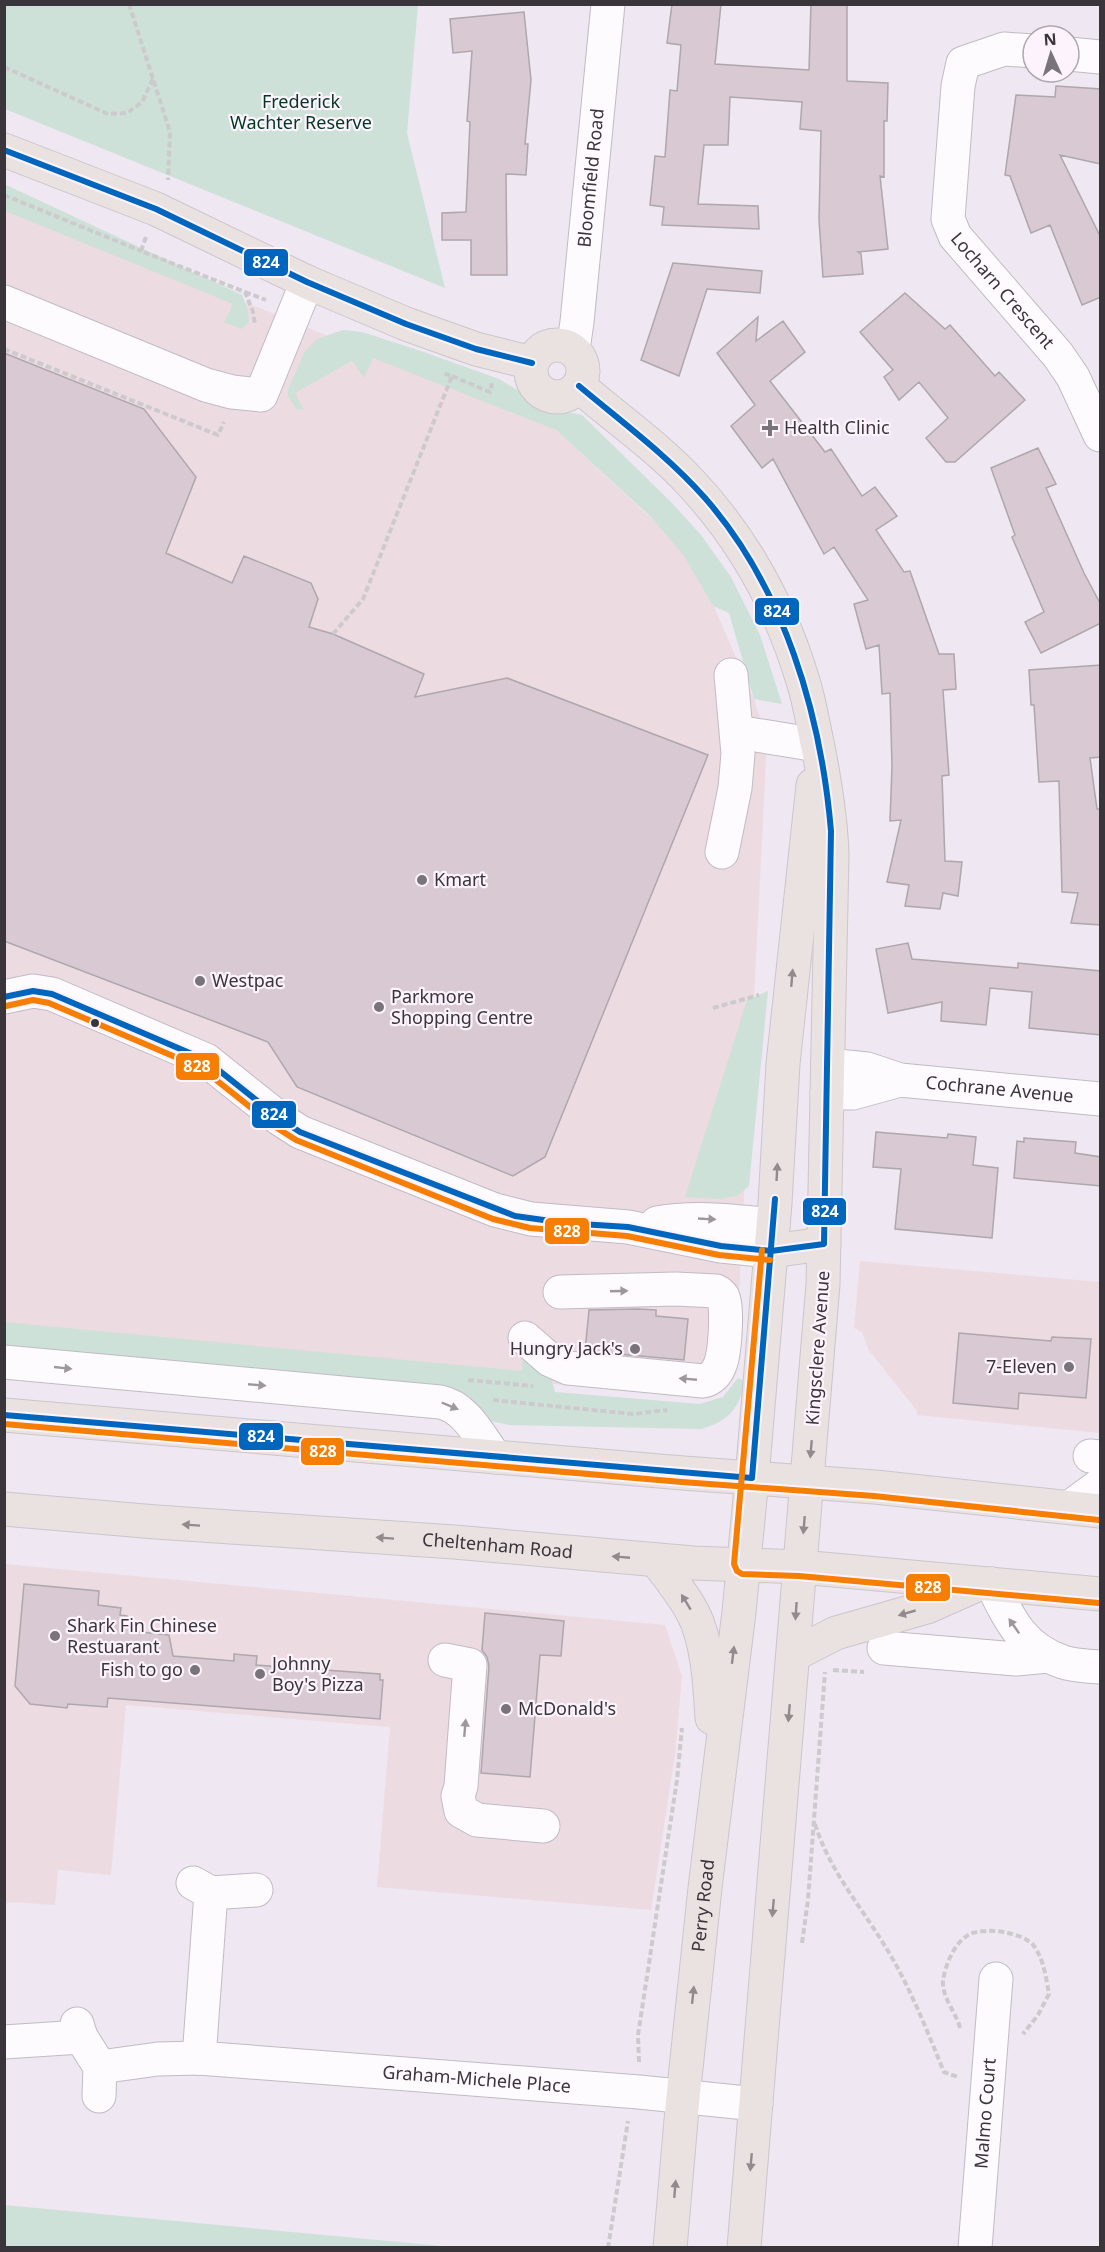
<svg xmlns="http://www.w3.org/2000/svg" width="1105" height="2252" viewBox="0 0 1105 2252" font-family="'Noto Sans',sans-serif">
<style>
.commercial{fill:#eddbe2}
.green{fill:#cde1d8}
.building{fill:#d8c9d2;stroke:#aea7ac;stroke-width:1.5}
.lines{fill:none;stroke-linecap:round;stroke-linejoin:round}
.minor-casing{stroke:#c1bbc3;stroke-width:35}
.major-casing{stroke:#cac6cb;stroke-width:35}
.path{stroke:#cdcace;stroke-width:4;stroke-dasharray:6 3;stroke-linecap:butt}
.minor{stroke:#fdfbfd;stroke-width:33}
.major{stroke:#eae2e1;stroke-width:33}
.bus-1-casing{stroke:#fcf3fd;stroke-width:10}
.bus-2-casing{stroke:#fcf3fd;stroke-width:10}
.bus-1{stroke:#0065bd;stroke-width:6}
.bus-2{stroke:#f57e03;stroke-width:6}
.oneway{fill:#928b8e}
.oneway2{fill:#9c989c}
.poi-dot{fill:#79737b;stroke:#fcf3fd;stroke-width:2}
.bus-dot{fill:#3a343b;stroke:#fcf3fd;stroke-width:2}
.labels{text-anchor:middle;stroke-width:4.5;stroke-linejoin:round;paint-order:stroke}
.park-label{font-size:18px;fill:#023821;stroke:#fcf3fd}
.street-label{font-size:18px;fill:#3a343b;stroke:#fcf3fd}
.poi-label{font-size:18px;fill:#3a343b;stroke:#fcf3fd;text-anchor:start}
.line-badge{stroke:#fcf3fd;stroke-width:2}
.badge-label{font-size:16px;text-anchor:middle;font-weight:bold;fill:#fff}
</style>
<rect width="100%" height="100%" fill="#efe7f1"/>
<path class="commercial" d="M4 203 556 430 692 556 754 699 767 740 740 1275 733 1375 729 1382 707 1398 5 1334Z
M860 1261 1100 1282V1433L917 1415V1411L868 1349 862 1332 854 1328Z
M5 1564 665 1625 682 1676 675 1754 651 1910 377 1887 390 1727 126 1705 111 1875 58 1870 55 1905 11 1902 5 1904Z"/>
<path class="green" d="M4 5H418L407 133 445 288 5 109Z
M4 184 242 295 248 311 249 322 242 329 224 322 233 304 5 211Z
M343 330 362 332 424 352 499 379 537 402 553 409 582 415 670 501 701 535 731 577 760 635 782 704 754 699 729 613 713 606 684 556 651 517 556 430 373 358 364 378 352 361 295 393 304 410 296 409 288 396V389L305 351 317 339Z
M768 991 749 1186 737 1196 720 1199 685 1197 747 1000Z
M4 1322 522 1371 523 1352 550 1374 555 1392 700 1404 723 1397 738 1378 745 1381C739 1409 729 1421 701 1429L509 1425 491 1421 484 1415 5 1349Z
M4 2205 453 2247H5Z"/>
<path class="building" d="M672 4H721L715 64 809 70 811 4H847V81L888 83 887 121H884V177L880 176 888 249 858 252 861 254 863 274 823 277 819 220 821 131 800 129 802 102 730 97 728 145H704L698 204 758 206 759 229 662 225 664 207 650 205 655 156 665 157 670 90 677 91 681 45 667 43Z
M524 12 531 80 525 144H528L526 175 506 174 507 275H471V240H442V213L466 212 470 122 467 121 472 51 453 53 450 19Z
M1056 86 1101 89V164L1060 155 1101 238V297L1082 305 1050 225 1031 233 1010 176 1005 175 1016 95 1055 97Z
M673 263 762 271 760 293 707 289 679 376 641 360Z
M905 293 945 329 950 325 995 376 999 372 1025 400 955 462H946L926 438 948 418 919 382 899 400 884 377 893 370 860 332Z
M758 317 756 341 783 321 805 352 770 381 825 452 831 449 862 496 875 487 897 516 876 530 904 572 910 571 939 654H954L956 689 943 690 949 775 942 776 945 861 962 862 958 896 943 893 940 909 905 906 909 885 887 882 901 820 890 821 892 766 890 693 882 694 879 645 866 649 854 604 868 600 834 547 824 554 773 459 762 468 731 426 755 405 717 353Z
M4 353 144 409 196 477 166 553 232 583 244 556 311 583 318 599 309 627 333 634 424 674 415 697 507 678 708 755 545 1157 513 1176 297 1087 268 1042 4 941Z
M1038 448 1056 484 1046 488 1084 573 1101 605V623L1041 653 1025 622 1044 612 1012 537 1015 535 991 468Z
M1101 665V757L1090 758 1097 809H1101V925L1071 923 1078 893 1062 892 1059 781 1039 782 1034 705H1031L1029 670Z
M908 943 912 959 1018 968V963L1101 971V1035L1029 1028 1032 992 990 988 986 1025 941 1021 942 1002 888 1013 876 949Z
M876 1132 947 1138 948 1134 976 1137 973 1165 998 1168 992 1238 895 1229 901 1169 873 1167Z
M1024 1138 1076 1142 1075 1153 1101 1157V1186L1014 1178 1017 1141 1024 1142Z
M638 1309 656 1310V1316L688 1319 684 1360 585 1351 589 1310Z
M959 1333 1051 1341 1052 1337 1091 1339 1086 1398 1019 1393 1018 1409 953 1403Z
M24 1584 99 1591 98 1605 121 1608 120 1615 127 1616 126 1623 133 1624 132 1631 169 1635 173 1656 234 1661V1654L257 1656 256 1665 380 1674V1680H383L380 1719 108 1698 107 1707 68 1704 67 1708 30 1704 15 1686Z
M485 1613 564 1621 561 1656 540 1655 530 1777 481 1773 489 1666 487 1657 482 1650Z"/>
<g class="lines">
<g class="minor-casing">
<g id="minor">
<path id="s1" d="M1033 51 1004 49 963 63 958 86 948 219 955 236 1058 355 1073 377 1100 435"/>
<path d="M1069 54 1100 57"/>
<path d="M4 302 206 385 232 392 261 395 307 282"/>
<path id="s2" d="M573 349 577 322 608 4"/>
<path d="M737 732 817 745"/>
<path d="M722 852 735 788 738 754 731 675"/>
<path d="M4 997 33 991 52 994 206 1060 280 1119 300 1132 495 1210 531 1219 628 1227 721 1246 771 1251"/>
<path id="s3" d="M828 1065 867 1069 900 1080 1100 1099"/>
<path d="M827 1093H853L900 1080"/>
<path d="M657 1223C696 1216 733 1221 773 1225"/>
<path d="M525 1338 550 1360 568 1368 703 1381C712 1379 717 1373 720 1365 725 1353 728 1308 723 1297 721 1294 720 1293 716 1291L676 1289 560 1292"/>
<path d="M4 1362 440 1402C466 1407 480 1437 495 1457"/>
<path d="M1090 1456 1100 1457"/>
<path d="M1070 1507 1100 1485"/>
<path d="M992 1584C1009 1619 1023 1649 1063 1662 1074 1666 1088 1666 1100 1667"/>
<path d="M884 1648 1016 1659 1048 1656"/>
<path d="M445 1660 470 1665 461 1786 458 1796 461 1811 477 1820 543 1826"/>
<path d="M193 1883 211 1893 256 1890"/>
<path d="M77 2024 81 2037 100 2067 99 2096"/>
<path d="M4 2042 81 2037"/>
<path d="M199 2058 211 1893"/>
<path id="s4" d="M100 2067 158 2059 199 2058 639 2092 756 2104"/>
<path id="s5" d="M975 2248 996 1979"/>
</g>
</g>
<g class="major-casing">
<g id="major">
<path d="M4 150 156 209 307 282 406 324 476 349 532 363"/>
<circle cx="557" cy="371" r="26"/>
<path d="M579 386C617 419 658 447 692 484 744 540 781 608 803 681 810 703 813 725 818 747 825 783 831 818 832 855L823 1284 744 2248"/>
<path d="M771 1251 824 1244"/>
<path d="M4 1415 683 1473 875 1487 1100 1511"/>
<path id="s6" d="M4 1509 156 1522 454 1542 693 1563 800 1567 1100 1594"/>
<path d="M656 1560C669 1577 683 1594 693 1613 708 1642 710 1686 712 1718"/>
<path d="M793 1655 836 1633 927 1607 979 1584"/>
<path id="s7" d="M670 2248 683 2097 705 1888 739 1612 752 1478 775 1203 783 1064 813 785"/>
</g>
</g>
<path class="path" d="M129 4 170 132 168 180
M4 67 108 114 127 113 142 102 153 79
M4 195 141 251
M146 237 141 251 245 292 253 312 255 324
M245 292 266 300
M4 349 218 435 224 422
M452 376 490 392 492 383
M333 634 363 599 452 376 443 373
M713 1008 759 995
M468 1380 533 1386
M493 1400 633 1414 667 1410
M833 1670 864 1672
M815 1824C830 1872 863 1909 888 1951 911 1989 927 2031 944 2072L958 2077
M802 1943 808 1900 825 1672
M960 2028C956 2012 942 1998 943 1981 945 1966 954 1942 970 1934 986 1927 1023 1932 1034 1946 1044 1960 1046 1978 1049 1994L1038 2015 1023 2034
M639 2062 638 2035 677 1780 682 1728
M608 2248 628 2121"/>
<use href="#minor" class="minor"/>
<use href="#major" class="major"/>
<g class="bus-1-casing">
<path id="bus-1" d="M4 150 156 209 307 282 406 324 476 349 532 363
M4 997 33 991 52 994 206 1060 280 1119 300 1132 515 1216 565 1223 628 1227 721 1246 771 1251 824 1244 831 831C821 714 784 588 705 498 668 456 622 422 579 386
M4 1415 752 1478 775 1199"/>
</g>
<g class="bus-2-casing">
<path id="bus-2" d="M6 1006 33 1000 49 1003 201 1068 274 1126 296 1140 493 1219 530 1228 627 1236 719 1255 770 1260
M762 1250 734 1564 737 1571 742 1574 799 1576 1099 1603
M4 1424 682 1482 874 1496 1099 1520"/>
</g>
<use href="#bus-1" class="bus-1"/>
<use href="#bus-2" class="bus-2"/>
</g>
<defs><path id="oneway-solid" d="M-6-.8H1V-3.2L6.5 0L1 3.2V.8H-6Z" transform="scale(1.5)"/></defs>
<g class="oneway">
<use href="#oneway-solid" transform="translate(792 978) rotate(-85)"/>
<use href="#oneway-solid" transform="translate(777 1172) rotate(-87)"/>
<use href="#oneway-solid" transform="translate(811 1449) rotate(95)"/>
<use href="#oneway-solid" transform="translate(191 1525) rotate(-176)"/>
<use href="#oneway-solid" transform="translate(804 1525) rotate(95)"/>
<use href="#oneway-solid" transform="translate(385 1538) rotate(-176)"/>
<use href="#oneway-solid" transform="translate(621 1557) rotate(-175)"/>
<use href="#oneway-solid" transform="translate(686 1602) rotate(-121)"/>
<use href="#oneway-solid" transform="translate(796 1611) rotate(94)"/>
<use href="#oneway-solid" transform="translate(907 1613) rotate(164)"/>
<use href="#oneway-solid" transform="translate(733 1655) rotate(-83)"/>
<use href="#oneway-solid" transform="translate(789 1713) rotate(95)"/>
<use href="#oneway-solid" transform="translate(773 1908) rotate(95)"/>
<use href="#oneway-solid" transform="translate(693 1995) rotate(-84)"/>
<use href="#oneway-solid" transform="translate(751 2162) rotate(95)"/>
<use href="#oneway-solid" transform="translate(675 2189) rotate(-85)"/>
</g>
<g class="oneway2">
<use href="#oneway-solid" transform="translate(707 1219) rotate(3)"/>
<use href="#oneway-solid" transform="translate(619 1291) rotate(-2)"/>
<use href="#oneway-solid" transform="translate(63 1368) rotate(6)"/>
<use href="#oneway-solid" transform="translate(688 1379) rotate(-175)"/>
<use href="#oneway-solid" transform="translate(257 1385) rotate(5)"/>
<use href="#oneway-solid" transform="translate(450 1406) rotate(23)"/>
<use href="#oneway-solid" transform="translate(1014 1626) rotate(-125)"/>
<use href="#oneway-solid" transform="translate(465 1728) rotate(-85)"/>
</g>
<g class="poi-dot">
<path d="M767 419h6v6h6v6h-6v6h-6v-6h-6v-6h6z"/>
<circle cx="422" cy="880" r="6"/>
<circle cx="200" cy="981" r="6"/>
<circle cx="379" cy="1007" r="6"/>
<circle cx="635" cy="1349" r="6"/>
<circle cx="1069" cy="1367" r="6"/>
<circle cx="55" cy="1636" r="6"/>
<circle cx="195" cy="1670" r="6"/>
<circle cx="260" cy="1674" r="6"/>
<circle cx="506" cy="1709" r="6"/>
</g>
<circle class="bus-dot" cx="95" cy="1023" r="5"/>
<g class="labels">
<g class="park-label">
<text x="301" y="108">Frederick<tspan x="301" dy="21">Wachter Reserve</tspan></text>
</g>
<g class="street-label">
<text dy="6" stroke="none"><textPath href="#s2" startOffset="172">Bloomfield Road</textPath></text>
<text dy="6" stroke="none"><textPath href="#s1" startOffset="320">Locharn Crescent</textPath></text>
<text dy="6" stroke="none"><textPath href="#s3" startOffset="174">Cochrane Avenue</textPath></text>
<text transform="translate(818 1348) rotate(-86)" y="6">Kingsclere Avenue</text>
<text dy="6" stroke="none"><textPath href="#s6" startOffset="495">Cheltenham Road</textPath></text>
<text dy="6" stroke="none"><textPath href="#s7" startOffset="344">Perry Road</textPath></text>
<text dy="6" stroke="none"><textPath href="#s4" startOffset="378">Graham-Michele Place</textPath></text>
<text dy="6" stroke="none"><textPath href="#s5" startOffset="135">Malmo Court</textPath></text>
</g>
<g class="poi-label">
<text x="784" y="434">Health Clinic</text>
<text x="434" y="886">Kmart</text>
<text x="212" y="987">Westpac</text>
<text x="391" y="1003">Parkmore<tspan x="391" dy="21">Shopping Centre</tspan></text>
<text x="623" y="1355" text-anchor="end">Hungry Jack's</text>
<text x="1057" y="1373" text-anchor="end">7-Eleven</text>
<text x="67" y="1632">Shark Fin Chinese<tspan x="67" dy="21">Restuarant</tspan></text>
<text x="272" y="1670">Johnny<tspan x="272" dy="21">Boy's Pizza</tspan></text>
<text x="183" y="1676" text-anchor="end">Fish to go</text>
<text x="518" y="1715">McDonald's</text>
</g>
</g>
<g class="line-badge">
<rect x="243" y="248" width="46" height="29" rx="6" fill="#0065bd"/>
<rect x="754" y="597" width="46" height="29" rx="6" fill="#0065bd"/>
<rect x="175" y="1052" width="45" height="29" rx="6" fill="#f57e03"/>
<rect x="251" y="1100" width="46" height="29" rx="6" fill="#0065bd"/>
<rect x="802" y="1197" width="45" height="29" rx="6" fill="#0065bd"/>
<rect x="544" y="1217" width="46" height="28" rx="6" fill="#f57e03"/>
<rect x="238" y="1422" width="46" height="29" rx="6" fill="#0065bd"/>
<rect x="300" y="1437" width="45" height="29" rx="6" fill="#f57e03"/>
<rect x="905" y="1573" width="46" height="29" rx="6" fill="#f57e03"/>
</g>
<g class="badge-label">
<text x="266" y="268">824</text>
<text x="777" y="617">824</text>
<text x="197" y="1072">828</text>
<text x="274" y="1120">824</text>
<text x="825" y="1217">824</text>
<text x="567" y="1237">828</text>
<text x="261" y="1442">824</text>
<text x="323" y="1457">828</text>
<text x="928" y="1593">828</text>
</g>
<rect width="1105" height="2252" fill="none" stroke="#3a343b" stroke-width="12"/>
<g transform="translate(1051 54) rotate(356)"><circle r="28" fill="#fcf3fd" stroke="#aea7af" stroke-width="1.5"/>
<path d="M0-4.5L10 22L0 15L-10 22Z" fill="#79737b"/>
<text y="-9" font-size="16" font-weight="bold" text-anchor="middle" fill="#3a343b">N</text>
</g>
</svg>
